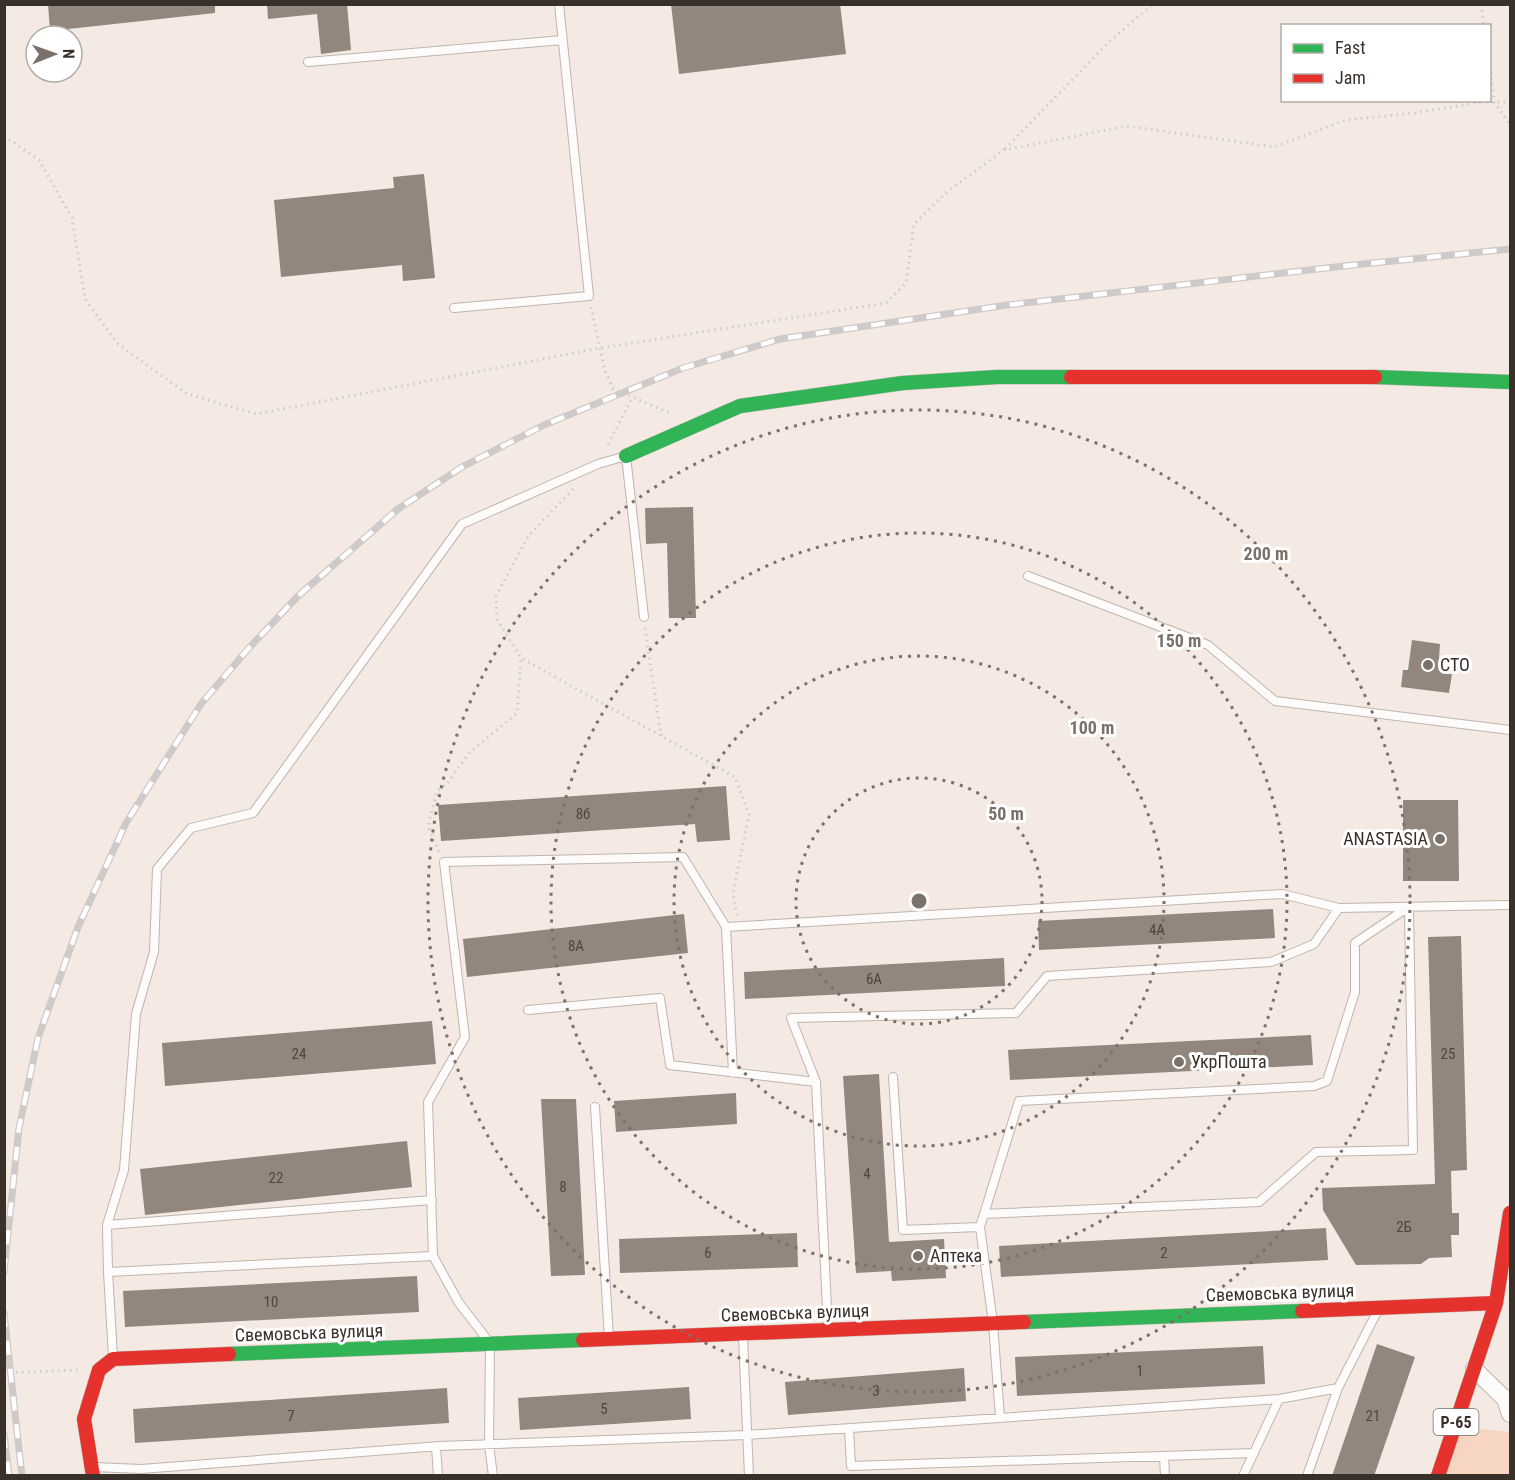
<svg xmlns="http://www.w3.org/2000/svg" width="1515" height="1480" viewBox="0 0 1515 1480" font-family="'Roboto Condensed',sans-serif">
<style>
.green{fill:#f6d6c2}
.building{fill:#93867d}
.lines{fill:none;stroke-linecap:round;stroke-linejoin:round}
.lane-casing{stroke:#beb5af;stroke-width:10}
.street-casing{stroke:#beb5af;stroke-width:18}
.fast-casing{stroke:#beb5af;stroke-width:15}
.jam-casing{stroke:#beb5af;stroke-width:15}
.path{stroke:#cfcbc9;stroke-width:3;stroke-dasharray:1.5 4.5;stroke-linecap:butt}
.lane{stroke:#fdfcfb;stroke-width:8}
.street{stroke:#fdfcfb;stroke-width:16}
.fast{stroke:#30b455;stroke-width:14}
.jam{stroke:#e5322d;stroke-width:14}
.rail-casing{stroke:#cecac9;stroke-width:7}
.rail{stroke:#fff;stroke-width:4.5;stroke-dasharray:14;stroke-linecap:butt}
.ring{fill:none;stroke:#7b716b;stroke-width:3;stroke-dasharray:3 6}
.poi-dot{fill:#7b716b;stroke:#fff;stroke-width:2}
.labels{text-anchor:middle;stroke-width:6;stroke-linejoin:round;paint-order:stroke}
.number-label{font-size:15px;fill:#50463f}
.shield{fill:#fff;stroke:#756e6a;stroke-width:1.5}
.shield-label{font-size:16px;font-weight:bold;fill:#3a302a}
.poi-label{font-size:18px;fill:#3a302a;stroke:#fff;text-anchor:start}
.street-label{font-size:18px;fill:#3a302a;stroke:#fff}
.centre{fill:#7b716b;stroke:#fff;stroke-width:3}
.ring-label{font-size:18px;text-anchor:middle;font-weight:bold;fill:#7b716b;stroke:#fff;stroke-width:6;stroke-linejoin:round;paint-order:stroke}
</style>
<rect width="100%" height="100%" fill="#f4e9e3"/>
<path class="green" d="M1461 1427 1510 1432V1475L1445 1476Z"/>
<path class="building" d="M48 4H215V13L50 31Z
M267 4H347L351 50 321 54 317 14 268 19Z
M671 4H840L846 54 679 74Z
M424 174 435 278 403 281 402 265 281 277 274 200 394 188 393 177Z
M693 507 696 618H669L667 543 646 544 645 508Z
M1412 640 1440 644 1439 659 1448 660 1447 674H1452L1449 693 1401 687 1403 670H1408Z
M726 786 730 840 697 842 695 824 441 841 438 805Z
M1403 800H1458L1459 881H1403Z
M1273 909 1275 938 1039 950 1038 921Z
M684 914 688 953 467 977 463 939Z
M1461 936 1467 1170 1451 1171 1452 1213H1459V1235H1451L1452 1257 1429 1258 1421 1264 1356 1265 1323 1210 1322 1188 1435 1184 1428 937Z
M1004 958 1005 986 745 999 744 972Z
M432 1021 436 1064 165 1086 162 1043Z
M1311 1035 1313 1065 1010 1080 1008 1050Z
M879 1074 889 1242 944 1239 946 1278 892 1281 891 1271 856 1273 843 1076Z
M736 1093 737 1124 616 1132 614 1101Z
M541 1099H576L585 1275 551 1276Z
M407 1141 412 1187 145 1215 140 1169Z
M1326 1228 1328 1260 1001 1277 999 1246Z
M797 1233 798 1267 620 1273 619 1239Z
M417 1276 419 1312 125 1327 123 1291Z
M1377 1344 1415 1357 1374 1476H1332Z
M1263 1346 1265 1384 1017 1396 1015 1357Z
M964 1368 966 1401 788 1415 785 1382Z
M689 1387 691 1419 520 1430 518 1398Z
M447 1388 449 1423 135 1443 133 1409Z"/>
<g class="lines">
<g class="lane-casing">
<path id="lane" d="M308 62 562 40
M454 308 589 296 559 4
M1028 576 1208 645 1275 701 1510 730
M726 927 1282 894 1339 908 1510 905
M528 1010 660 998 670 1065 816 1082
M893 1077 903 1230 980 1227 993 1323 1000 1418
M595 1107 609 1338
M984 1214 1259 1202 1316 1152 1413 1150 1409 907
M107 1225 124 1170 136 1014 154 952 157 869 191 828 253 813 462 524 598 464 626 456 644 617
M980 1227 1019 1101 1314 1086 1327 1081 1355 992V943L1407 908
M108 1272 107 1225 432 1200
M828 1329 816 1082 791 1018 1016 1013 1047 976 1271 962 1314 944 1339 908
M743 1337 749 1476
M113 1356 108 1272 433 1256
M849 1428 851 1466 1254 1453
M436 1447 438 1476
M1164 1456 1165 1476
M94 1467 141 1469 440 1446 747 1435 1279 1399
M493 1476 489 1445 490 1343 459 1303 433 1256 428 1102 465 1037 444 862 683 857 726 927 733 1073
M1243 1476 1279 1399 1338 1388 1378 1310
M1307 1476 1338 1388"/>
</g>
<g class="street-casing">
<path id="street" d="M1474 1369 1505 1399 1510 1414"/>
</g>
<g class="fast-casing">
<path id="fast" d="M1375 377 1510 382
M626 456 740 406 903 383 997 377H1071
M1024 1322 1302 1311
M229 1354 583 1340"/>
</g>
<g class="jam-casing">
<path id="jam" d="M1071 377H1375
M1302 1311 1496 1303
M583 1340 1024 1322
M93 1476 84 1419 99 1370 113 1359 229 1354
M1438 1476 1496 1303 1510 1213"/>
</g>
<path class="path" d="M1481 4 1484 26
M1490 66 1494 102 1510 124
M4 136 39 160 72 218 85 299 118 344 187 394 256 414 600 348 886 303 906 283 914 224 948 191 1004 150 1127 126 1274 147 1346 120 1415 113 1481 102H1510
M1005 149 1111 40 1153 4
M591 307 605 371 613 389 672 414
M608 444 632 398
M573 489 529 535 496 596 497 619 521 658 735 777 749 815 733 893 737 916
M645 628 661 736
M439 852 428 826 437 791 447 784 469 753 517 713 521 658
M4 1373 78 1370
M4 1474 12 1476"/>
<use href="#lane" class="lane"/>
<use href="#street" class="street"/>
<use href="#fast" class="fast"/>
<use href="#jam" class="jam"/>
<g class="rail-casing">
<path id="rail" d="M4 1272 19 1128 38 1038 78 927 126 823 201 704 248 649 298 596 398 509 462 467 544 425 683 368 780 339 1007 305 1344 266 1510 249
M4 1313 22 1476
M4 1434 9 1476"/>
</g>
<use href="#rail" class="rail"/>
</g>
<g class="ring">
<circle cx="919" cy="901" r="123"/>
<circle cx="919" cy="901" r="245"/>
<circle cx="919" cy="901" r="368"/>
<circle cx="919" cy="901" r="491"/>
</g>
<g class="poi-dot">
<circle cx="1428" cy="665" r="6"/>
<circle cx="1440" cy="839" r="6"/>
<circle cx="1179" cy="1062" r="6"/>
<circle cx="918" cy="1256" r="6"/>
</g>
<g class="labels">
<g class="number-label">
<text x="583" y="819">8б</text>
<text x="1157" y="935">4А</text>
<text x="576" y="951">8А</text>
<text x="874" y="984">6А</text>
<text x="299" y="1059">24</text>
<text x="1448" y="1059">25</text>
<text x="867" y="1179">4</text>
<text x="276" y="1183">22</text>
<text x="563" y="1192">8</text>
<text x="1404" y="1232">2Б</text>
<text x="708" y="1258">6</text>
<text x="1164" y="1258">2</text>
<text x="271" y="1307">10</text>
<text x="1140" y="1376">1</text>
<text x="876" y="1396">3</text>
<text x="604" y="1414">5</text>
<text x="291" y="1421">7</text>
<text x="1373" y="1421">21</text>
</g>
<rect class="shield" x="1433.5" y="1409" width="45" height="26" rx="4.5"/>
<g class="shield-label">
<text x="1456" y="1428">Р-65</text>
</g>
<g class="poi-label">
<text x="1440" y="671">СТО</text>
<text x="1428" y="845" text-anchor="end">ANASTASIA</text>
<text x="1191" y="1068">УкрПошта</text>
<text x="930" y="1262">Аптека</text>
</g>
<g class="street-label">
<text transform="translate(1280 1293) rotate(-2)" y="6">Свемовська вулиця</text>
<text transform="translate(795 1313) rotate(-2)" y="6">Свемовська вулиця</text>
<text transform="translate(309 1333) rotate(-2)" y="6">Свемовська вулиця</text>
</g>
</g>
<circle cx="919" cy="901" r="9" class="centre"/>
<g class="ring-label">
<text x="1266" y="560">200 m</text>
<text x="1179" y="647">150 m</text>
<text x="1092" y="734">100 m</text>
<text x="1006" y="820">50 m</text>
</g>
<rect width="1515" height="1480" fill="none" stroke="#3a302a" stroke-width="12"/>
<rect x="1281" y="24" width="210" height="78" fill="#ffffff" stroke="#b0acaa" stroke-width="1.5"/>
<rect x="1293" y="44" width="30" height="9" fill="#30b455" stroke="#b0acaa" stroke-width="1.5"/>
<text x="1335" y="54" font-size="18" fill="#3a302a">Fast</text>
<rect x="1293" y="74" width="30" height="9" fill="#e5322d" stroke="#b0acaa" stroke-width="1.5"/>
<text x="1335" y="84" font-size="18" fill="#3a302a">Jam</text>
<g transform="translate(54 54) rotate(89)"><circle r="28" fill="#ffffff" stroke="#b0acaa" stroke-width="1.5"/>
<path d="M0-4.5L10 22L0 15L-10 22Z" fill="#7b716b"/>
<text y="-9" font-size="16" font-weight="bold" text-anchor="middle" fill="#3a302a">N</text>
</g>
</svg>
